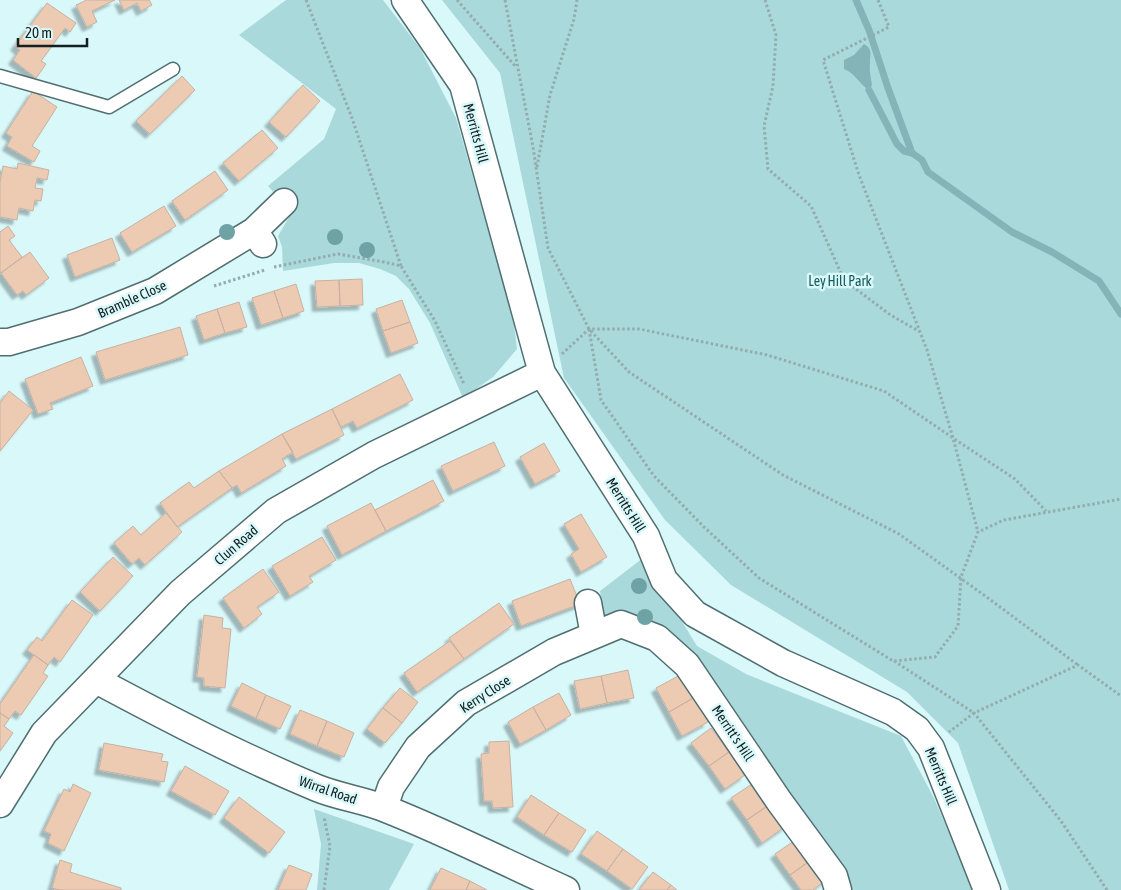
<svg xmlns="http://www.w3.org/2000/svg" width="1121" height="890" viewBox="0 0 1121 890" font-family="'Asap Condensed',sans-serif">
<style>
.green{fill:#aad9dc}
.water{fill:#84b4b7}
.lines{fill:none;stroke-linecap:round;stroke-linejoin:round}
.stream{stroke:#84b4b7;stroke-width:7}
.building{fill:#edcab2;stroke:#c8b1a2;filter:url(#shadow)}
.service-casing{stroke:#516e70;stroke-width:15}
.minor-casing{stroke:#516e70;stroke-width:29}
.path{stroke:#93acad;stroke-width:3;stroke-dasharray:2.5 2.5;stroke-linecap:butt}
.service{stroke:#fff;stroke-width:12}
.minor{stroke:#fff;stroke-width:26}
.tree{fill:#6ea2a5}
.labels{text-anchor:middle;stroke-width:5;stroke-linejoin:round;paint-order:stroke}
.street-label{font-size:14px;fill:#131f20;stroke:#d8f8fa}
.park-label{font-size:14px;fill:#175b5f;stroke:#d8f8fa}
</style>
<defs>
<filter id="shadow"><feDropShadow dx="-4.5" dy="4.5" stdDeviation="1" flood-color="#0004"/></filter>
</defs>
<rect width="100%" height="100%" fill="#d8f8fa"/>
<path class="green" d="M286 0H383L420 48 456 118 513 316 517 349 493 377 463 398 430 323 409 289 396 276 380 269 359 263H334L283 271 282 247 278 236 292 212 268 186 324 139 336 109 239 35Z
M442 0H1121V890H1009L958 743 907 692 731 585 665 520 564 378 500 73Z
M643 558 697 646 746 674 901 736 934 798 974 890H849L699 663 604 619 600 591Z
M314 809 414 844 389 890H317L321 844Z"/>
<path class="water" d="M864 44C873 49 870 54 870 63 869 70 871 78 872 85L869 90C858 83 856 74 844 69V60L854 55Z"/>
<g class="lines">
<path class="stream" d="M856 0 869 30 888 88 912 153 922 160 928 172 1012 232 1052 252 1099 281 1121 314
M869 90 897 144 904 151 912 153"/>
</g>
<path class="building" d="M85 0H115L92 11 97 22 87 27 76 5 85 1Z
M119 0H149L152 5 141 11 137 3 124 10Z
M47 3 76 23 70 32 65 28 41 61 46 64 36 78 13 60 20 50 15 46Z
M182 76 195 90 150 134 136 121Z
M303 85 320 101 286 137 269 122Z
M33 91 57 107 32 146 40 151 34 162 7 146 12 137 6 133Z
M262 130 278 148 239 181 223 163Z
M18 163 49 170 47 180 37 178 35 188 43 189 41 201 35 200 33 211 19 208 17 220 0 217V182L3 166 17 169Z
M215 171 228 190 185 220 172 201Z
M164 206 176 226 132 252 120 233Z
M8 226 15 236 9 240 22 257 1 273 0 271V232Z
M112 238 120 260 75 277 67 255Z
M30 252 49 278 26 295 23 291 17 295 1 273Z
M362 279 363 305 340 306 339 280Z
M339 280 340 306 317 307 315 281Z
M296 284 304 311 283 318 274 291Z
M274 291 283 318 261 325 252 298Z
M402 300 410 322 383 331 376 309Z
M239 302 247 327 225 333 217 309Z
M217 309 225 333 204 340 196 316Z
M410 322 418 343 391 353 383 331Z
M180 327 188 355 105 380 96 352Z
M81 357 93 386 50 403 53 409 38 414 25 379Z
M400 374 413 400 357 428 353 421 341 427 332 409Z
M9 391 33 410 0 451V403Z
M332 409 344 435 296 459 282 434Z
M282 434 293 452 282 459 286 466 241 493 237 485 232 488 219 471Z
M494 442 505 466 453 491 441 466Z
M544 443 560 471 535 484 520 457Z
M219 471 232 488 177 527 160 503 189 482 194 488Z
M433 480 444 501 386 531 375 510Z
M371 503 386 531 342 555 327 526Z
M166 513 182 532 145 565 139 558 132 564 114 543 133 526 141 535Z
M581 514 607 557 581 572 571 554 579 549 564 524Z
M322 537 336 560 309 576 313 582 290 596 272 566Z
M113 557 133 576 100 611 80 592Z
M263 569 279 592 257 607 262 614 244 628 223 598Z
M570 579 580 604 521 626 512 601Z
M72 600 93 615 60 662 54 657 48 665 27 650 37 637 42 641Z
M499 603 514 624 464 659 449 638Z
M204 615 223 618 222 628 231 629 225 688 204 686V678L197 677Z
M450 641 464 659 417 692 404 673Z
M34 655 48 665 43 673 48 676 21 715 15 711 9 719 0 713V704Z
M628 670 634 698 607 703 601 676Z
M682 674 695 697 669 712 656 688Z
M601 676 607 703 580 709 574 681Z
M242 683 266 695 256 718 231 706Z
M400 688 418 702 402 723 383 708Z
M559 693 571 715 546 730 533 707Z
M266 695 291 706 280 729 256 718Z
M695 697 708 722 682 736 669 712Z
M533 707 546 730 520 744 508 722Z
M383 708 402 723 385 743 367 729Z
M300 710 327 721 317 746 290 734Z
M0 713 9 719 4 726 13 733 0 751Z
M327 721 354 733 344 757 317 746Z
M711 728 729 752 709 766 691 743Z
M509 741 513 807 493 808 492 801H484L481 754 489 753V742Z
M104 743 163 754 161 761 168 762 164 782 99 770Z
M729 752 745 775 725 789 709 766Z
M185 766 229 791 215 815 171 791Z
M755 782 770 804 747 820 731 798Z
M73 784 91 793 64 851 48 843 51 834 44 831 64 789 70 792Z
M531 795 559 813 544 835 517 817Z
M239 797 285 832 269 853 224 818Z
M770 804 786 826 762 843 747 820Z
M559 813 586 830 572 852 544 835Z
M597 831 623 849 607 871 581 854Z
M797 839 811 860 790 875 775 854Z
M623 849 648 867 632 889 607 871Z
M60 860 72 864 70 872 121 888V890H60L52 888Z
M811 860 826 880 813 890H801L790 875Z
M289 865 312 874 306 890H278Z
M441 868 470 881 466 890H430Z
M653 872 671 885 667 890H639Z
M470 881 487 890H466Z
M671 885 677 890H667Z"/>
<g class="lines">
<g class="service-casing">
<path id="service" d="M0 76 109 107 173 69"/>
</g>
<g class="minor-casing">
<path id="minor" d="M405 0 463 85 542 373 646 536 664 580 695 614 783 663 893 712 917 729 931 748 987 890
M254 231 284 202
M0 342H9L78 322 155 291 254 231 263 244
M588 603 594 635
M96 680C169 719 240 756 317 788 339 797 364 800 386 809 447 833 506 863 566 890
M0 804 44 733 180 593 276 511 374 455 542 373
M384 808 391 787 418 747 466 703 554 652 621 624 657 638 687 665 779 801 834 876 838 890"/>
</g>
<path class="path" d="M306 0 352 118 401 266
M457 0 516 67
M505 0 533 147 548 248 589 329 629 372 783 475 899 534 988 598 1078 665
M765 0 776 35 773 86 764 126 768 169 811 206 844 280 889 314 920 332
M878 0 889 27 823 60 859 175 927 350 953 438 1015 479 1046 511
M537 167 550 95 574 19 577 0
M274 267 338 254 384 262 401 266 435 321 464 384
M214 286 265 270
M589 329 601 400 654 476 704 527 759 578 893 661 935 657 958 626 961 577 978 532 1004 520 1121 499
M562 354 589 329H639L767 355 884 391 953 438 978 532
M894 661 974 713 949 732
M324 890 330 846 324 817
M1107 890 1061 821 974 713 1078 665 1121 696"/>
<use href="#service" class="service"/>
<use href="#minor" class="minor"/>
</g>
<g class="tree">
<circle cx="227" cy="232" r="8"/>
<circle cx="335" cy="237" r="8"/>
<circle cx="367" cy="250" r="8"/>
<circle cx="639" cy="586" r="8"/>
<circle cx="645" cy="617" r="8"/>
</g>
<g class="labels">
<g class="street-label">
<text transform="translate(476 133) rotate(75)" y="5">Merritts Hill</text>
<text transform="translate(132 299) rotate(-24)" y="5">Bramble Close</text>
<text transform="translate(626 505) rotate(58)" y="5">Merritts Hill</text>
<text transform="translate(236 545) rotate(-41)" y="5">Clun Road</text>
<text transform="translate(485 694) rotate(-33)" y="5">Kerry Close</text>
<text transform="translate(733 733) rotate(56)" y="5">Merritt's Hill</text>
<text transform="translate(941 776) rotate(67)" y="5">Merritts Hill</text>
<text transform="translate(328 790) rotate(19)" y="5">Wirral Road</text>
</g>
<g class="park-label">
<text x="840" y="286">Ley Hill Park</text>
</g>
</g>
<path d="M18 38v8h69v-8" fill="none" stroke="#131f20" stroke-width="2.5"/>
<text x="25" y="38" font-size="15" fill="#131f20" stroke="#d8f8fa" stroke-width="4" paint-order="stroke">20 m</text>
</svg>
